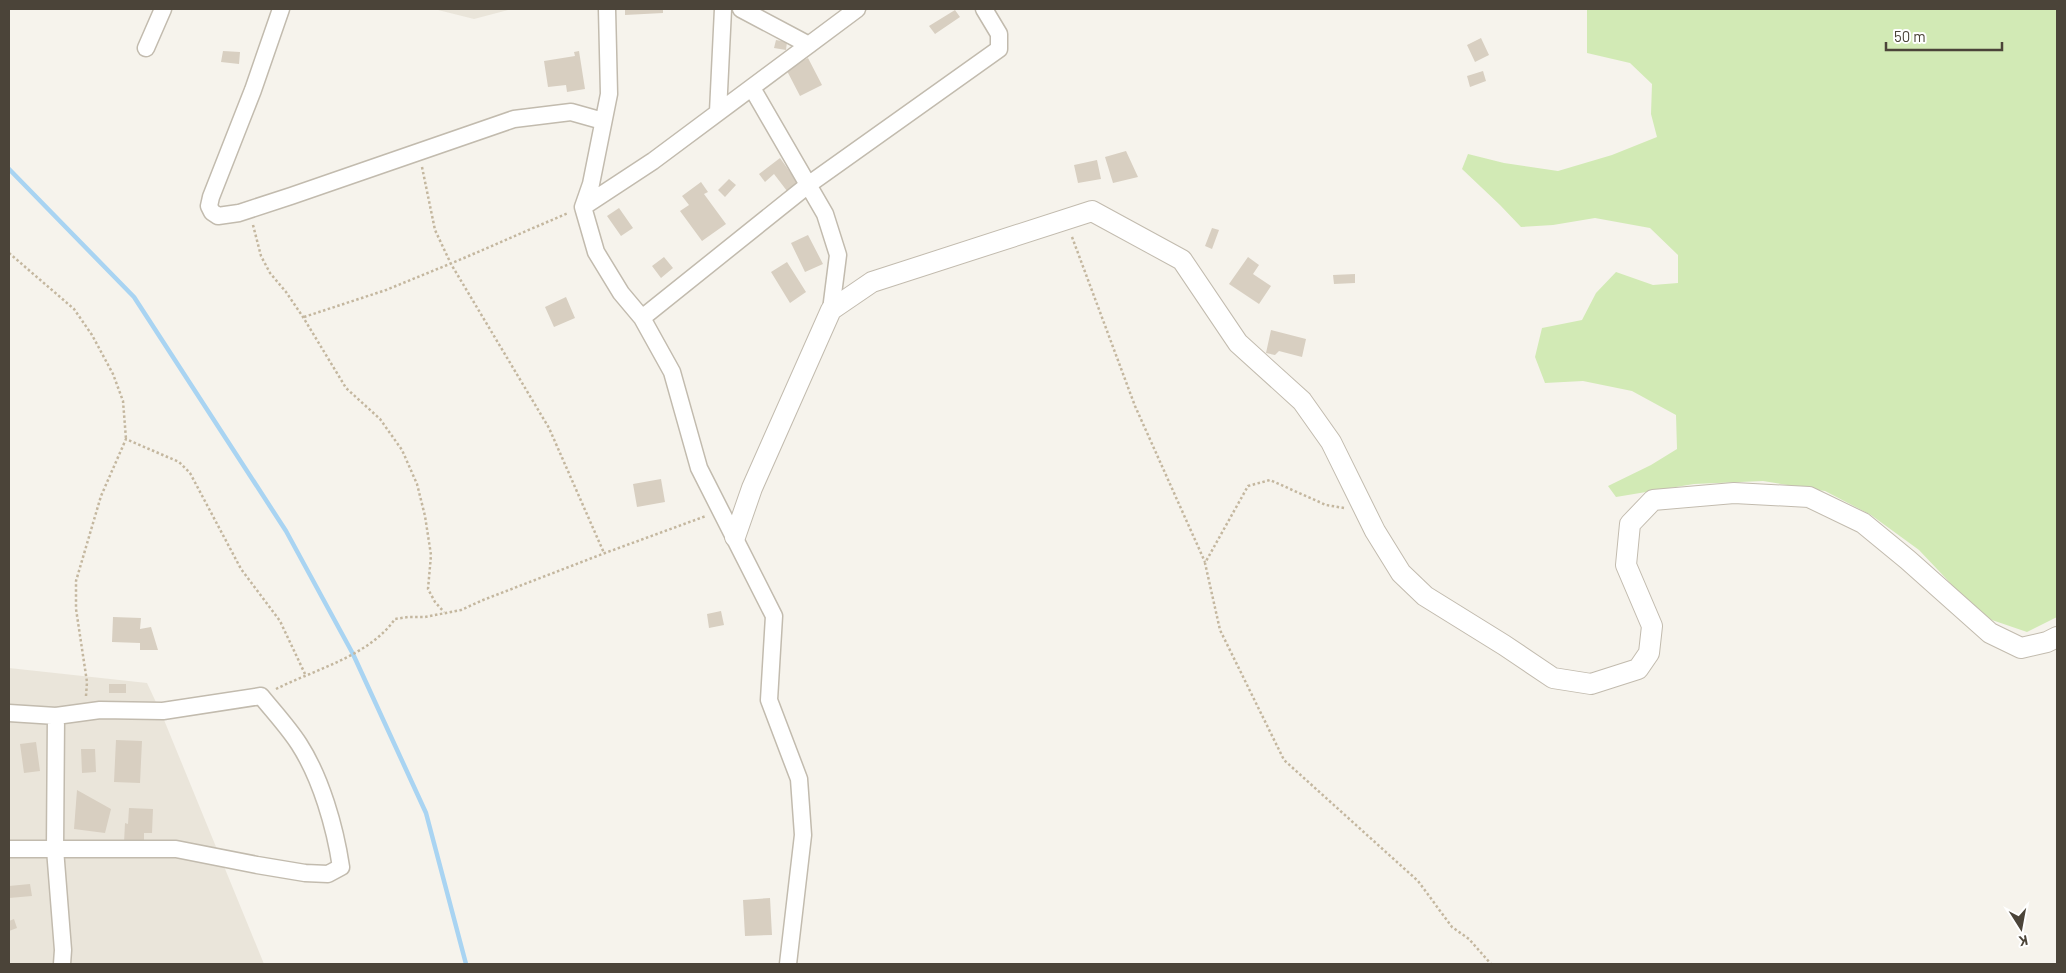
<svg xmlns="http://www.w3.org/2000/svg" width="2066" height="973" viewBox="0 0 2066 973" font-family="Barlow,sans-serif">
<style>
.residential{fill:#eae5da}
.green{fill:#d2eab5}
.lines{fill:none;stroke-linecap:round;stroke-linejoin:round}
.stream{stroke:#a9d4f2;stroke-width:4.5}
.building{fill:#d8cfc1}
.minor-casing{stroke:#c2bbae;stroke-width:19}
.tertiary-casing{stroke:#c2bbae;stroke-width:22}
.path{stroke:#c4b79f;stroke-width:2.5;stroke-dasharray:2.5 2.5;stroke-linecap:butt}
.minor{stroke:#fff;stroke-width:16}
.tertiary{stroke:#fff;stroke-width:20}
</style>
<rect width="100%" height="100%" fill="#f6f3ec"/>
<path class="residential" d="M434 9H512L474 19Z
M9 668 147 683 162 715 264 964H9Z"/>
<path class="green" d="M1587 9H2057V617L2027 632 1989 619 1973 607 1919 550 1871 515 1825 491 1763 481 1694 484 1616 497 1608 486 1651 465 1677 449 1676 415 1632 391 1583 381 1545 383 1535 357 1542 328 1582 320 1596 293 1616 272 1653 285 1678 283V255L1650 228 1595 218 1553 225 1521 227 1500 205 1462 169 1468 154 1504 163 1558 171 1612 155 1657 137 1651 114 1652 84 1630 63 1587 53Z"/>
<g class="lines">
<path class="stream" d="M9 169 134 297 286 531 353 654 426 813 466 964"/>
</g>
<path class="building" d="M625 9H663V13L625 15Z
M955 10 960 17 935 34 929 26Z
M1481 38 1489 55 1475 62 1467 45Z
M776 40 787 42 786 50 774 48Z
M223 51 240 52 239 64 221 62Z
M579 51 585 89 567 92 566 85 548 87 544 61 575 56 574 52Z
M808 58 822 85 800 96 786 69Z
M1483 71 1486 81 1470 87 1467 76Z
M1126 151 1138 177 1113 183 1105 157Z
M780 158 798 183 787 191 774 174 765 182 759 174Z
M1097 160 1101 179 1078 183 1074 165Z
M729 179 736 185 725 197 718 190Z
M701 182 708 192 704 194 726 224 702 241 680 211 689 205 682 196Z
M619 208 633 228 621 236 607 216Z
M1212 228 1219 230 1212 249 1205 246Z
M808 235 823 264 805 272 791 243Z
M664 257 673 268 661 278 652 266Z
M1248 257 1259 265 1253 274 1271 286 1259 304 1229 284Z
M787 262 806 292 790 303 771 272Z
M1355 274V283L1334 284 1333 275Z
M566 297 575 318 554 327 545 307Z
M1271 330 1306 339 1302 357 1279 351 1275 355 1266 353Z
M661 479 665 502 637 507 633 484Z
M721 611 724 625 709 628 707 614Z
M113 617 141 618 140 629 151 627 158 650H140V643L112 642Z
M109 684H126V693H109Z
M116 740 142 741 140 783 114 782Z
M36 742 40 771 24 773 20 744Z
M81 749H95L96 772 82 773Z
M77 790 111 809 105 833 74 829Z
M129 808 153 809 152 833H144V844L124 843 125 823 128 824Z
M30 884 32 896 9 898V886Z
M770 898 772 935 745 936 743 900Z
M14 919 17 928 9 931V921Z"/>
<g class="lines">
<g class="minor-casing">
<path id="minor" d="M281 9 253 90 211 197 209 206 212 212 218 216 239 213 291 196 514 119 571 112 603 121
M607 9 609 94 591 184 583 207 596 252 621 293 642 318 672 372 699 468 774 616 769 700 799 779 803 835 788 964
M741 9 809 45
M146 48 163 9
M752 88 825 214 838 255 831 310
M718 112 723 9
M583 207 653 161 857 9
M642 318 808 185 999 49V34L984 9
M9 713 56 716 100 710 163 711 261 696C274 712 288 727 299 744 321 778 335 827 341 867L328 874 305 873 257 865 176 849H9
M56 716 55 849 63 950 62 964"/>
</g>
<g class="tertiary-casing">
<path id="tertiary" d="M735 537 752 488 831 310 872 282 1092 211 1182 260 1238 343 1302 401 1331 442 1375 531 1401 573 1425 596 1504 645 1553 678 1591 684 1638 669 1649 653 1652 626 1626 565 1630 524 1653 500 1734 493 1809 497 1863 523 1908 560 1990 633 2021 648 2047 642 2057 637"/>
</g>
<path class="path" d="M422 167 435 230 451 264 549 428 604 553
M253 225 261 256 270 273 286 292 303 317 346 388 380 419 402 450 417 484 425 516 431 555 428 589 435 602 444 612
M1072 237 1135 406 1205 562
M9 253 74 309 92 335 113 374 123 401 126 439
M304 317 386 290 457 261 568 213
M1344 508 1326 505 1270 480 1248 486 1205 563 1220 630 1284 760 1418 881 1452 927 1469 939 1491 964
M276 689C316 669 369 656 395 619L408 617H425L461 610 483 600 605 553 706 516
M86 696 87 682 76 609V581L101 496 126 439 179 462 190 473 241 569 280 621 305 674"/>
<use href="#minor" class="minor"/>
<use href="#tertiary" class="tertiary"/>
</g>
<rect width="2066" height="973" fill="none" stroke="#4b4439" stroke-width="20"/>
<g transform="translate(2021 928) rotate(169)" stroke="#ffffff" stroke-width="4" paint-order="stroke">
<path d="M0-4L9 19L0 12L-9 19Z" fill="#4b4439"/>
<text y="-8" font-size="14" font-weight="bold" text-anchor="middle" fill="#4b4439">K</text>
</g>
<path d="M1886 42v8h116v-8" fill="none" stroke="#4b4439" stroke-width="2.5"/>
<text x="1894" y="42" font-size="15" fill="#4b4439" stroke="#ffffff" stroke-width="4" paint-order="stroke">50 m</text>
</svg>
